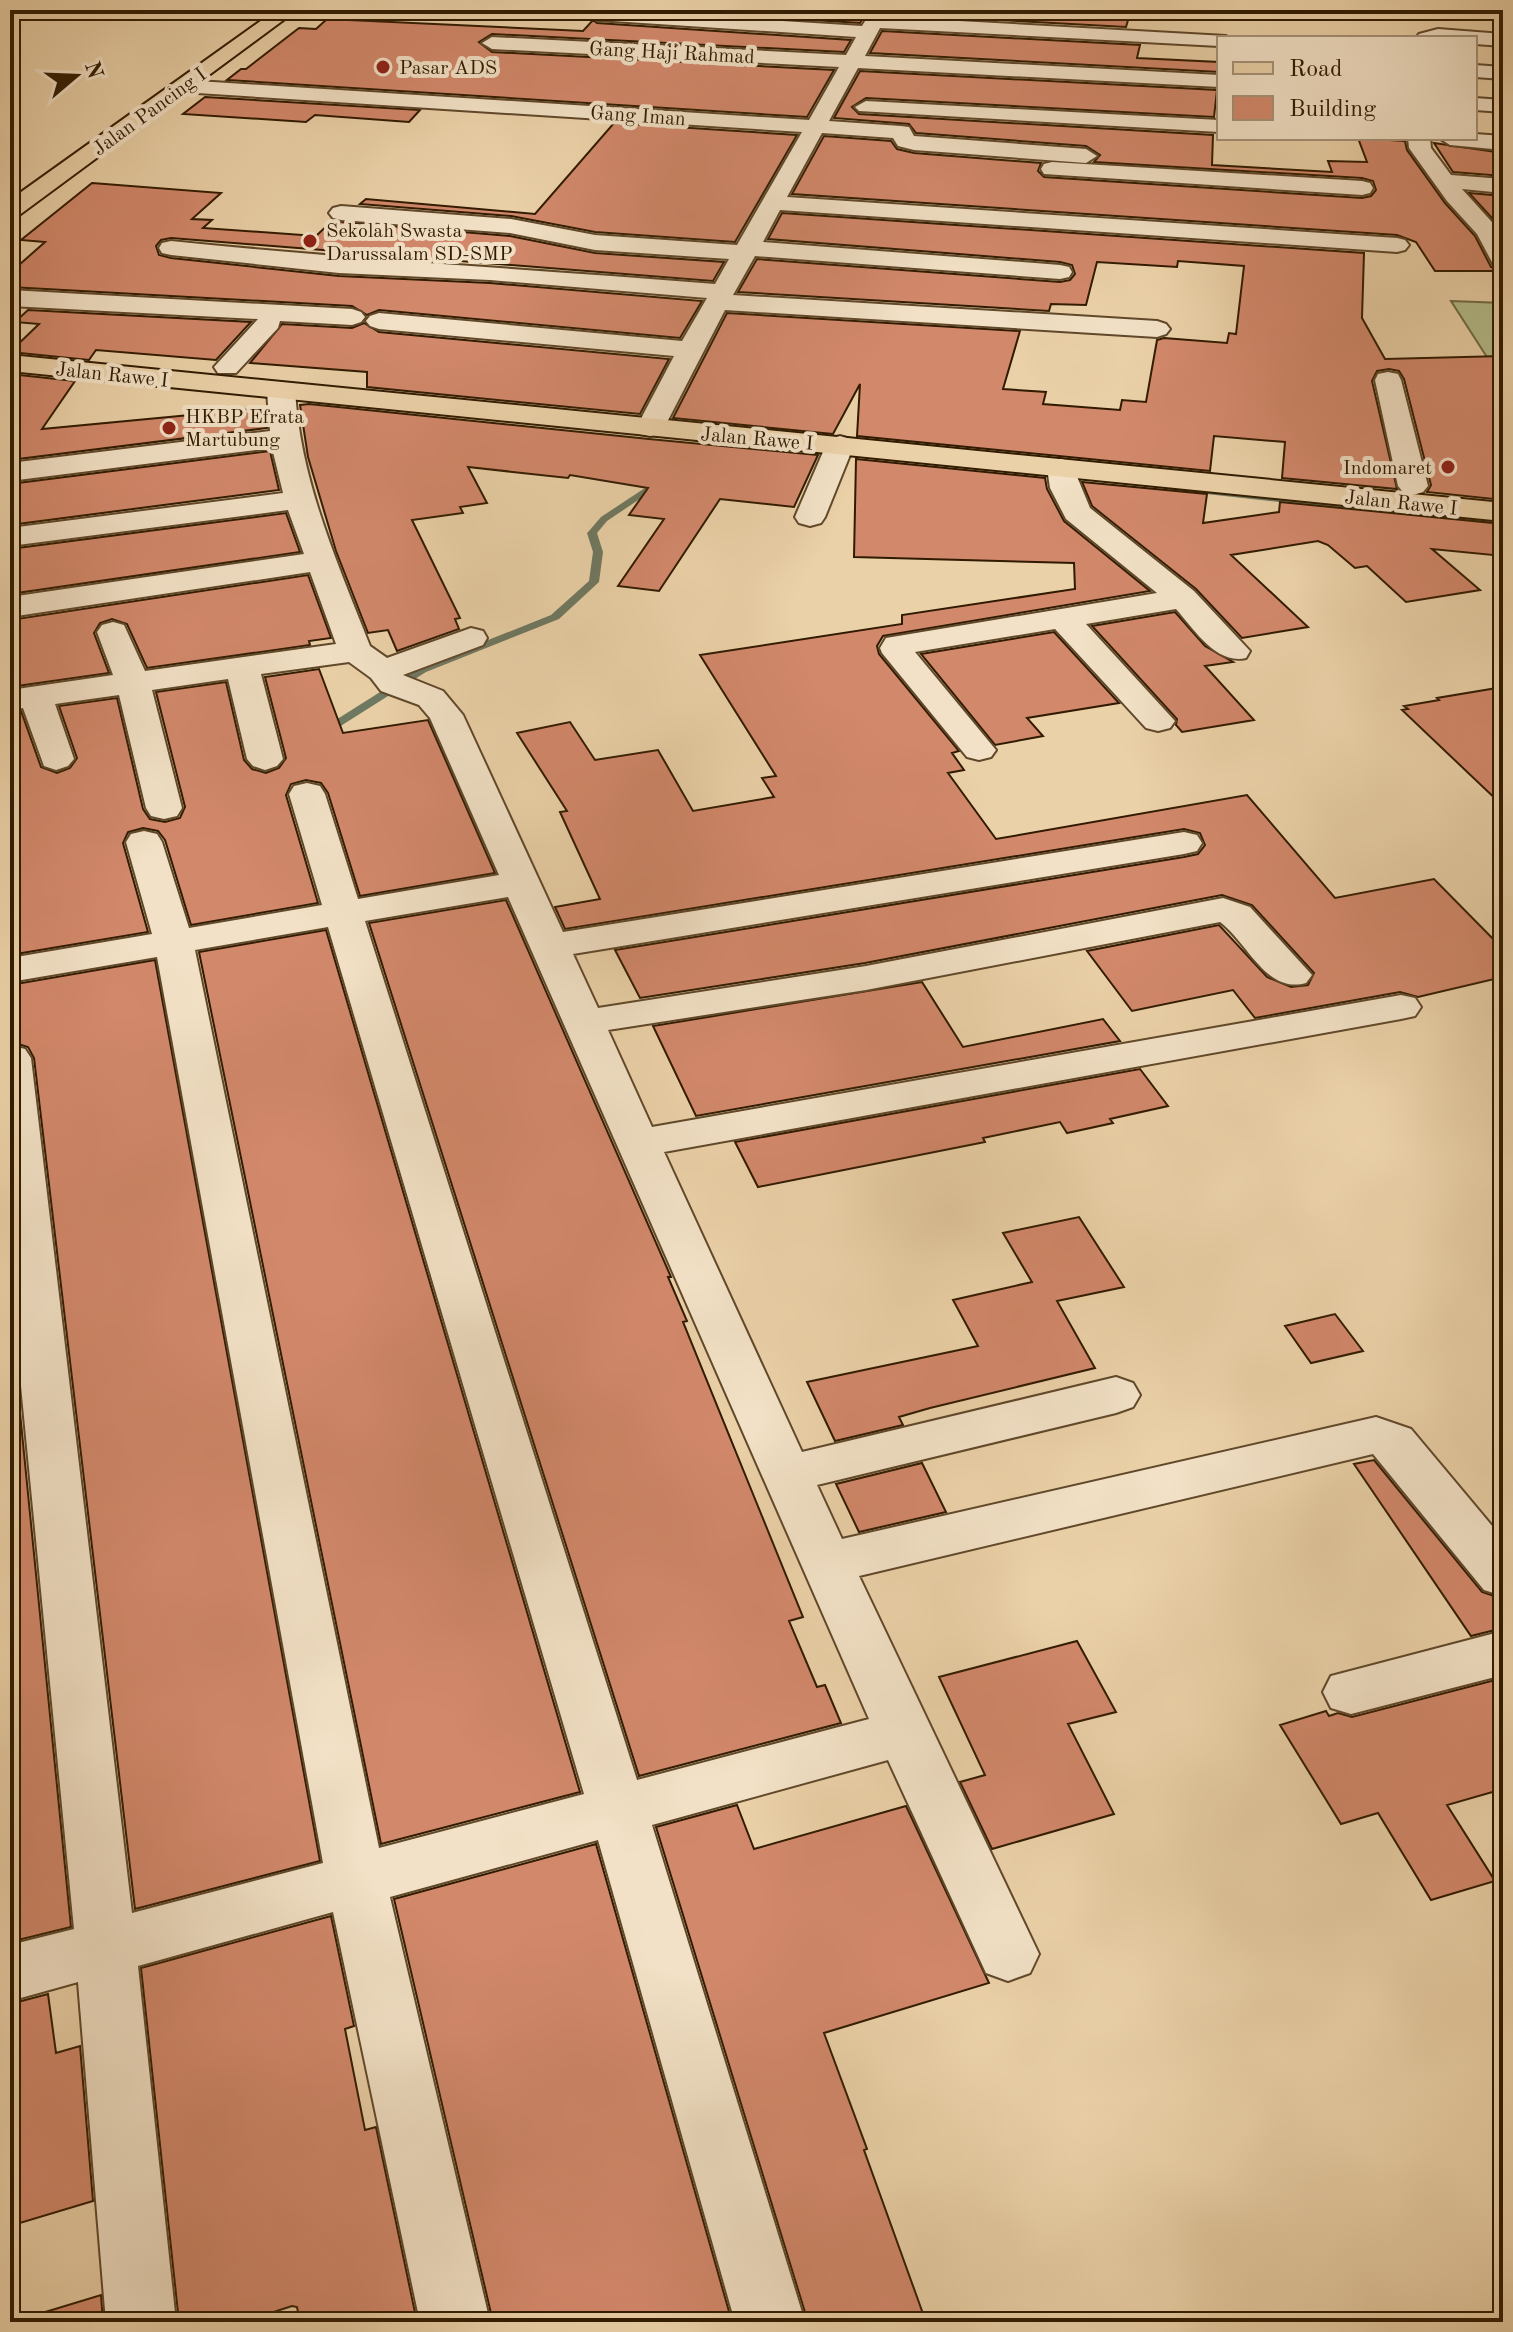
<svg xmlns="http://www.w3.org/2000/svg" width="1513" height="2332" viewBox="0 0 1513 2332" font-family="'Old Standard TT',serif">
<style>
.green{fill:#b3bc8a;stroke:#726c45;stroke-width:2}
.lines{fill:none;stroke-linecap:round;stroke-linejoin:round}
.stream{fill:#6f7962;fill-rule:evenodd}
.building{fill:#d2886b;stroke:#311b00;stroke-width:2}
.minor-casing{stroke:#60482a;stroke-width:4}
.major-casing{stroke:#311b00;stroke-width:4}
.minor{fill:#f2e1c6;fill-rule:evenodd}
.major{fill:#ebd1a8;fill-rule:evenodd}
.poi-dot{fill:#8f2418;stroke:#f2e1c6;stroke-width:3}
.labels{text-anchor:middle;stroke-width:8;stroke-linejoin:round;paint-order:stroke}
.far-street-label{font-size:20px;fill:#311b00;stroke:#f2e1c6}
.far-poi-label{font-size:20px;fill:#311b00;stroke:#f2e1c6;text-anchor:start}
</style>
<rect width="100%" height="100%" fill="#ebd1a8"/>
<filter id="stains"><feTurbulence type="fractalNoise" baseFrequency=".0025" numOctaves="4"/><feColorMatrix values="0 0 0 0 .2 0 0 0 0 .09 0 0 0 0 .02 0 0 0 .5 -.17"/></filter>
<radialGradient id="worn" r=".72"><stop offset=".6" stop-color="#630" stop-opacity="0"/><stop offset="1" stop-color="#630" stop-opacity=".3"/></radialGradient>
<path class="green" d="M1451 301 1503 303V382Z"/>
<g class="lines">
<path class="stream" d="M657 480 665 482 607 521 597 533 603 552 599 582 559 619 426 672 328 734H320V730L418 668 551 615 589 581 593 552 587 533 589 531 601 517Z
M1173 485 1503 521V527L1170 490V486Z
M300 746 304 747V751L255 783H247L245 781Z
M165 820 169 821V825L134 836 108 829 106 827 112 824 134 828Z"/>
</g>
<path class="building" d="M652 10H868L860 23Z
M893 10H1047L1046 12 1129 17 1126 27 891 14Z
M327 19 583 31 593 20 597 23 851 40 844 52 492 34 479 42 492 52 834 70 807 117 227 80 241 69H246L299 28 316 29Z
M882 31 1140 45 1137 58 1219 62V72L870 53Z
M860 71 1217 90 1214 117 866 98 852 107 859 114 1213 135 1212 165 1332 172 1328 161 1367 162 1358 138 1405 141 1407 150 1445 203 1475 236 1491 267 1502 271H1435L1416 242 1397 235 792 194 824 136 891 141 897 149 914 153 1041 163 1038 171 1044 177 1362 198 1371 196 1376 190 1373 181 1362 178 1094 162 1100 155 1086 146 916 133 909 124 834 118Z
M205 97 420 110 409 122 315 115 306 122 183 114Z
M614 123 797 135 735 242 595 232 511 216 360 204 366 199 535 214Z
M1434 143 1503 153V176L1453 172Z
M92 183 221 193 192 219 212 220 203 228 316 236 332 221 510 236 595 253 724 262 713 281 171 238 161 240 156 246 159 255 171 258 339 276 490 283 702 301 680 338 379 310 367 315 352 306 10 287V273L45 242 21 240Z
M1469 193 1503 196V230L1502 229Z
M782 213 1364 253 1362 318 1385 359 1503 356V500L1427 492 1431 485 1404 379 1399 371 1389 369 1377 371 1372 381 1397 489 1282 478 1285 442 1214 436 1210 471 857 436 860 384 833 434 673 418 727 313 1020 331 1003 389 1046 392 1043 404 1120 410 1122 400 1146 402 1157 340 1164 338 1227 343 1229 333 1236 334 1244 266 1178 261 1177 267 1097 262 1086 305 1051 304 1049 311 738 292 757 259 1060 282 1070 280 1075 274 1072 265 1060 262 768 239Z
M28 310 251 322 216 360 96 350 89 360 10 352 39 324 15 322Z
M364 323 379 332 669 359 640 414 367 387V372L250 363 282 324 352 328Z
M10 374 75 381 42 429 265 408 267 428 10 460Z
M309 404 649 439 818 455 794 507 720 499 659 591 618 586 664 519 629 515 648 488 570 475 568 478 468 467 487 503 460 507 463 513 412 520 460 618 455 619 459 629 397 651 388 630 368 633 336 551 308 457 300 405Z
M270 451 279 490 10 525V484Z
M856 459 1045 478 1047 489 1064 521 1150 591 883 636 877 646 879 654 959 751 952 753 964 770 948 773 996 839 1247 795 1335 898 1434 879 1503 949V977L1418 997 1400 992 1255 1018 1233 990 1132 1011 1087 951 1219 925 1267 977 1291 987 1308 985 1314 973 1252 905 1222 895 865 963 640 998 615 950 1184 857 1198 854 1205 845 1200 833 1184 829 565 929 555 907 600 899 560 812 567 811 517 733 570 722 595 760 658 750 693 811 774 797 762 778 776 776 700 655 902 624V615L1075 589 1074 563 854 557Z
M1082 482 1207 494 1203 523 1279 512 1280 502 1503 524V556L1432 549 1480 590 1406 602 1367 566 1355 568 1328 545 1318 541 1231 555 1308 627 1242 638 1196 589 1092 506Z
M286 513 300 552 10 594V549Z
M308 575 331 638 309 641 310 645 147 668 127 624 112 619 100 623 94 633 109 673 10 687V620Z
M1175 612 1205 646 1233 662 1205 666 1254 720 1182 732 1176 725 1177 719 1092 626Z
M1054 632 1119 703 1027 718 1043 736 995 745 921 654Z
M319 669 343 733 428 720 495 873 360 896 328 793 321 783 306 780 291 784 286 795 318 903 191 925 165 840 158 831 143 828 128 832 123 843 148 932 10 955V713L21 711 41 767 57 773 70 768 77 758 59 706 117 698 143 809 150 819 165 822 180 818 185 807 156 692 226 682 244 760 252 769 266 773 279 768 286 758 265 677Z
M1503 687V806L1402 710 1408 709 1404 706 1439 700 1437 698Z
M506 900 671 1277H668L687 1321 683 1322 803 1617 789 1621 817 1687 825 1685 841 1723 639 1776 369 923Z
M326 930 580 1792 381 1844 199 952Z
M155 960 320 1861 135 1909 34 1058 28 1047 15 1043 10 985Z
M922 982 963 1047 1103 1019 1120 1041 696 1116 653 1026Z
M1140 1069 1168 1106 1110 1119 1113 1123 1067 1133 1060 1122 983 1138 985 1142 758 1187 735 1142Z
M1079 1217 1124 1287 1057 1301 1095 1368 930 1408 899 1417 903 1425 835 1441 807 1382 978 1346 953 1300 1032 1282 1003 1233Z
M10 1312 71 1927 10 1942Z
M1335 1314 1363 1351 1311 1363 1285 1326Z
M1374 1460 1482 1592 1503 1599V1628L1471 1636 1354 1464Z
M922 1463 946 1512 859 1532 836 1484Z
M1077 1641 1116 1712 1068 1724 1114 1814 992 1849 960 1782 985 1775 939 1677Z
M1503 1678V1789L1447 1805 1495 1881 1431 1900 1378 1813 1341 1824 1280 1725 1326 1711 1329 1716 1338 1713 1352 1717Z
M737 1805 754 1849 906 1806 989 1983 824 2033 867 2149 864 2150 926 2322H808L656 1827Z
M596 1844 732 2322H493L394 1899Z
M331 1916 354 2026 345 2029 365 2130 376 2127 417 2322H300L297 2307 292 2306 243 2322H179L141 1968Z
M48 1994 56 2053 80 2046 93 2201 10 2226V2004Z
M101 2295 103 2322H44L42 2313Z"/>
<g class="lines">
<g class="minor-casing">
<path id="minor" d="M604 10 862 26 872 10H890L887 17 1226 36 1227 38H1219V46L880 28 865 56 1219 75V87L858 68 829 121 901 126 909 127 914 136 1086 149 1097 156 1086 163 914 150 898 146 893 138 822 133 787 197 1397 238 1405 240 1409 245 1405 250 1397 252 780 210 763 242 1060 265 1069 267 1072 272 1069 277 1060 279 755 256 733 295 1157 321 1166 324 1170 329 1166 334 1157 337 725 310 664 428 660 434 650 436 640 434 636 428 674 356 379 329 370 326 366 321 370 316 379 313 682 341 707 298 490 280 339 273 171 255 162 253 159 248 162 243 171 241C352 260 533 269 715 284L729 259 595 250 510 233 341 220 333 218 329 213 333 208 341 206 511 219 595 235 737 245 802 132 182 92 172 86 182 80 809 120 839 67 492 49 482 43 492 37 846 55 856 37 597 20 594 16 597 12Z
M1438 29 1503 34V46L1475 44V38H1416L1419 34Z
M1475 65 1503 67V79L1475 77Z
M1475 98 1503 100V112L1475 110Z
M866 101 1219 120V132L859 111 855 107Z
M1475 134 1503 136V150L1450 145 1439 138H1475Z
M1408 138H1430L1431 148 1451 175 1503 179V193L1462 189 1500 231 1503 237V268L1494 266 1477 234 1447 201 1409 148Z
M1052 162 1362 181 1370 183 1373 188 1370 193 1362 195 1044 174 1041 169 1044 164Z
M10 290 352 309 361 312 365 317 361 322 352 325 280 321 278 328 236 373H218L214 367 258 319 10 306Z
M1388 372 1398 374 1401 380 1428 486 1423 492 1413 495 1403 492 1398 486 1375 380 1378 374Z
M281 383 291 385 295 391C301 483 337 561 370 646L387 658 471 628 483 631 487 638 483 645 403 675 443 691 463 715 563 932 1184 832 1197 835 1202 843 1197 851 1184 854 573 954 598 1008 866 966 1223 898 1250 907 1312 975 1306 983C1266 994 1249 944 1220 922L866 990 608 1030 652 1127 1401 995 1415 998 1421 1007 1415 1016 1401 1019 664 1152 802 1452 1116 1377 1133 1383 1140 1395 1133 1407 1116 1413 817 1485 842 1539 1376 1417 1411 1429 1503 1539V1596L1484 1590 1373 1454 859 1576 1039 1954 1030 1973 1008 1981 986 1973 888 1760 652 1825 805 2322H735L598 1840 390 1897 490 2322H420L333 1912 138 1966 176 2322H106L78 1982 10 2001V1945L74 1929 10 1273V1045L25 1049 31 1058 132 1913 323 1863 157 957 10 982V958L152 934 126 842 131 834 144 831 157 834 162 842 189 928 322 905 289 794 294 786 307 783 320 786 325 794 358 899 499 875 430 718 419 705 381 691 371 678 349 662 261 674 283 759 277 766 265 770 253 766 247 759 228 679 152 690 182 808 177 816 164 819 151 816 146 808 119 695 55 704 74 759 68 766 56 770 44 766 23 708 10 710V690L113 675 97 632 102 625 113 622 124 625 145 671 336 644 310 572 10 617V597L304 554 288 510 10 546V528L283 493 272 448 10 481V463L270 431 267 391 271 385ZM508 897 869 1719 637 1780 365 921ZM328 927 584 1794 379 1848 195 950Z
M840 436 850 439 854 445 825 517 821 523 810 526 799 523 795 517 826 445 830 439Z
M1061 459 1071 462 1090 508 1194 591 1250 651 1246 658C1216 665 1194 629 1176 609L1086 624 1175 721 1170 728 1158 731 1146 728 1055 629 915 652 996 750 991 757 979 760 967 757 882 653 880 648 886 638 1157 593 1066 519 1050 488 1047 468 1051 462Z
M1503 1631V1675L1351 1714 1331 1708 1323 1692 1331 1676Z"/>
</g>
<g class="major-casing">
<path id="major" d="M276 10H297L18 216 10 218V200Z
M10 355 1503 503V521L10 371Z"/>
</g>
<use href="#minor" class="minor"/>
<use href="#major" class="major"/>
</g>
<g class="poi-dot">
<circle cx="383" cy="67" r="8"/>
<circle cx="310" cy="241" r="8"/>
<circle cx="169" cy="428" r="8"/>
<circle cx="1448" cy="467" r="8"/>
</g>
<g class="labels">
<g class="far-street-label">
<text transform="translate(672 52) rotate(3)" y="7">Gang Haji Rahmad</text>
<text transform="translate(149 111) rotate(-36)" y="7">Jalan Pancing I</text>
<text transform="translate(638 115) rotate(4)" y="7">Gang Iman</text>
<text transform="translate(112 374) rotate(6)" y="7">Jalan Rawe I</text>
<text transform="translate(757 438) rotate(5)" y="7">Jalan Rawe I</text>
<text transform="translate(1401 502) rotate(6)" y="7">Jalan Rawe I</text>
</g>
<g class="far-poi-label">
<text x="399" y="74">Pasar ADS</text>
<text x="326" y="237">Sekolah Swasta<tspan x="326" dy="23">Darussalam SD-SMP</tspan></text>
<text x="185" y="423">HKBP Efrata<tspan x="185" dy="23">Martubung</tspan></text>
<text x="1432" y="474" text-anchor="end">Indomaret</text>
</g>
</g>
<rect width="1513" height="2332" fill="none" stroke="#ebd1a8" stroke-width="40"/>
<rect x="12" y="12" width="1489" height="2308" fill="none" stroke="#311b00" stroke-width="4"/>
<rect x="20" y="20" width="1473" height="2292" fill="none" stroke="#311b00" stroke-width="2"/>
<rect x="1217" y="36" width="260" height="104" fill="#f2e1c6" stroke="#a59277" stroke-width="2"/>
<rect x="1233" y="62" width="40" height="12" fill="#ebd1a8" stroke="#a59277" stroke-width="2"/>
<text x="1289" y="76" font-size="24" fill="#311b00">Road</text>
<rect x="1233" y="96" width="40" height="24" fill="#d2886b" stroke="#a59277" stroke-width="2"/>
<text x="1289" y="116" font-size="24" fill="#311b00">Building</text>
<g transform="translate(76 76) rotate(71)" stroke="#f2e1c6" stroke-width="6" paint-order="stroke">
<path d="M0-6L14 30L0 20L-14 30Z" fill="#311b00"/>
<text y="-12" font-size="22" font-weight="bold" text-anchor="middle" fill="#311b00">N</text>
</g>
<rect width="100%" height="100%" filter="url(#stains)"/>
<rect width="100%" height="100%" fill="url(#worn)"/>
</svg>
